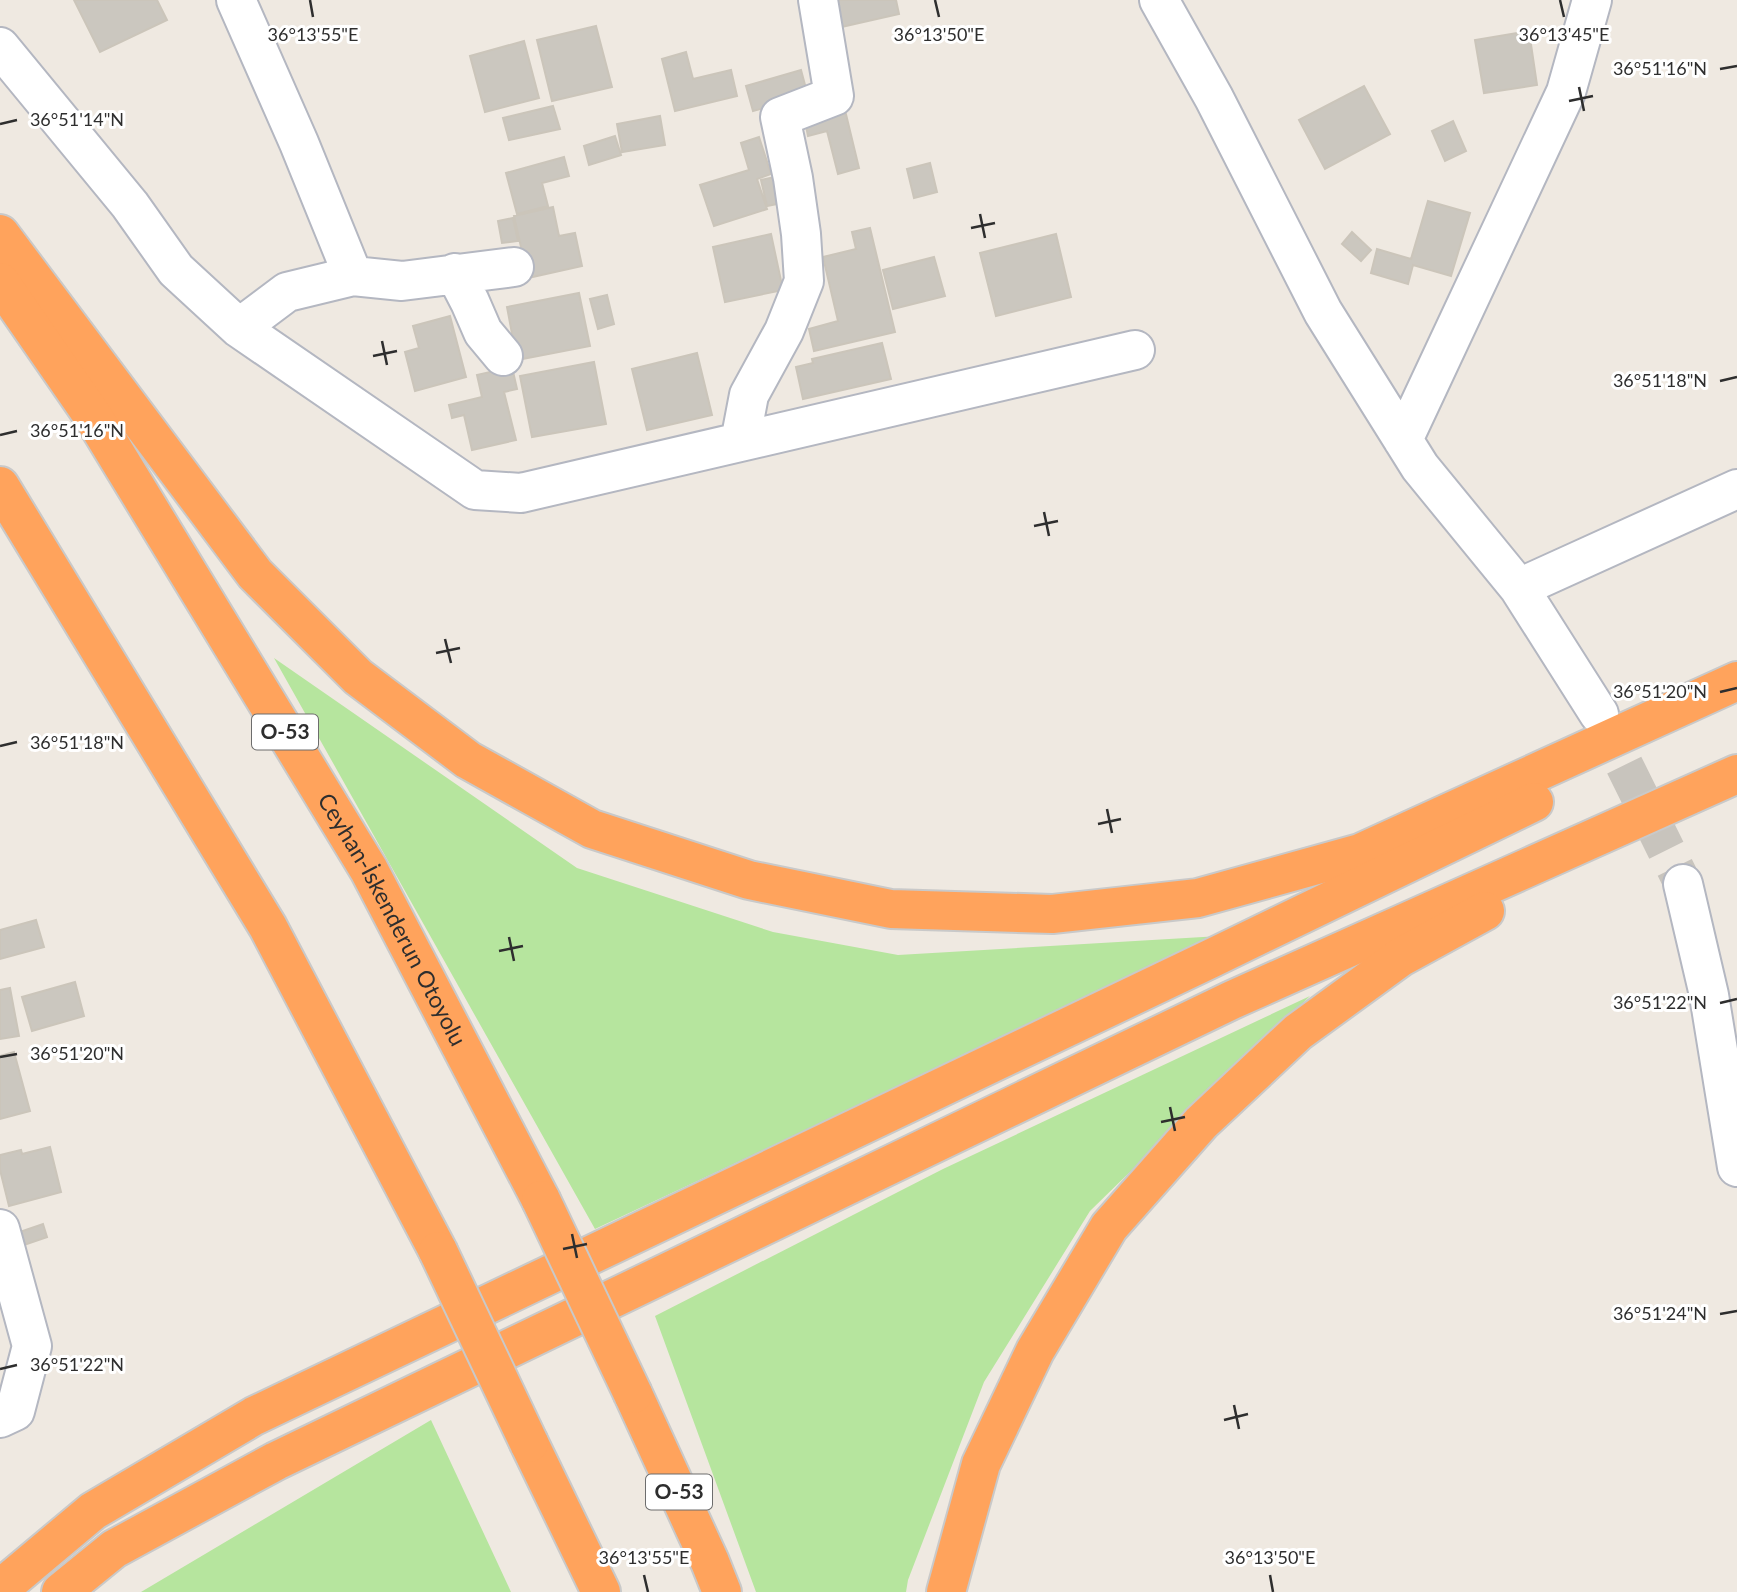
<svg xmlns="http://www.w3.org/2000/svg" width="1737" height="1592" viewBox="0 0 1737 1592" font-family="Lato,sans-serif">
<style>
.green{fill:#b6e59e}
.building{fill:#cbc7bf;stroke:#cbc5ba;stroke-width:2}
.lines{fill:none;stroke-linecap:round;stroke-linejoin:round}
.minor-tunnel{stroke:#c8c4bd;stroke-width:38;stroke-dasharray:38 19;stroke-linecap:butt}
.minor-casing{stroke:#b4b7c1;stroke-width:42}
.highway-casing{stroke:#c9c9c9;stroke-width:42}
.minor{stroke:#fff;stroke-width:38}
.highway{stroke:#ffa35c;stroke-width:38}
.highway-bridge-casing{stroke:#c9c9c9;stroke-width:42;stroke-linecap:butt}
.highway-bridge{stroke:#ffa35c;stroke-width:38}
.ticks{fill:none;stroke:#2e2e2e;stroke-width:2.5}
.labels{text-anchor:middle;stroke-width:6;stroke-linejoin:round;paint-order:stroke}
.shield{fill:#fff;stroke:#6d6d6d;stroke-width:2}
.shield-label{font-size:21px;font-weight:bold;fill:#2e2e2e}
.street-label{font-size:23px;fill:#2e2e2e;stroke:#fff}
.ticks-label{font-size:18px;text-anchor:middle;fill:#2e2e2e;stroke:#fff;stroke-width:6;stroke-linejoin:round;paint-order:stroke}
</style>
<rect width="100%" height="100%" fill="#efe9e1"/>
<path class="green" d="M274 658 577 868 773 932 898 955 1220 936 595 1229Z
M1310 996 1090 1211 984 1382 908 1580 906 1592H756L655 1316 943 1169Z
M431 1420 511 1592H141Z"/>
<path class="building" d="M74 0H157L167 20 100 52Z
M831 0H896L899 14 837 28Z
M596 26 612 87 552 101 537 40Z
M1529 31 1537 85 1484 93 1475 40Z
M524 41 539 98 485 112 470 56Z
M686 52 693 79 731 70 737 96 675 111 662 59Z
M801 70 808 96 753 111 746 86Z
M1364 86 1390 134 1325 169 1299 120Z
M553 106 560 129 509 140 503 118Z
M844 106 859 168 838 174 827 131 808 136 804 116Z
M660 116 665 145 622 152 617 124Z
M1453 121 1466 151 1445 161 1432 131Z
M615 136 621 155 589 165 584 146Z
M759 137 771 174 757 179 767 209 714 226 700 185 749 170 741 143Z
M564 157 569 176 542 183 548 206 517 214 506 173Z
M930 163 937 192 914 198 907 169Z
M775 177 782 203 767 206 761 180Z
M1428 201 1470 213 1451 276 1413 265 1408 284 1371 273 1377 249 1411 259Z
M553 207 559 236 575 233 582 266 528 278 514 216Z
M513 218 518 241 502 243 498 221Z
M870 228 895 332 814 351 809 329 838 321 823 257 856 249 852 232Z
M1352 232 1371 250 1361 261 1342 244Z
M771 234 783 290 725 302 713 247Z
M1056 234 1071 297 996 316 980 253Z
M934 257 945 296 893 309 883 270Z
M579 293 590 346 517 360 507 307Z
M607 295 614 324 598 329 590 299Z
M450 316 466 377 415 391 405 352 419 348 413 326Z
M882 343 891 379 803 399 796 367 813 363 812 359Z
M697 353 712 415 647 430 632 369Z
M594 362 606 424 532 437 520 376Z
M512 367 517 389 504 392 516 440 472 450 464 415 452 418 449 405 482 397 477 375Z
M36 920 44 947 0 959V930Z
M75 982 84 1016 32 1031 22 997Z
M10 988 19 1036 0 1039V990Z
M14 1052 30 1111 0 1119V1056Z
M50 1147 61 1192 9 1206 0 1170V1155L21 1150 22 1154Z
M43 1224 47 1237 24 1245 20 1232Z"/>
<g class="lines">
<path class="minor-tunnel" d="M1599 714 1683 884"/>
<g class="minor-casing">
<path id="minor" d="M236 0 299 143 353 276
M1159 0 1214 98 1323 312 1420 467 1519 588 1599 714
M0 47 130 205 176 270 239 328 475 490 521 493 1135 350
M455 273 470 302 483 332 503 356
M239 328 287 292 353 276 402 281 514 267
M1403 440 1566 92 1592 0
M740 442 749 395 784 331 804 281 801 234 793 178 780 117 834 96 818 0
M1519 588 1737 489
M1683 884 1709 995 1737 1167
M0 1229 32 1346 15 1411 0 1418"/>
</g>
<g class="highway-casing">
<g id="highway">
<path d="M0 234 255 574 358 677 468 760 592 829 749 880 891 909 1052 914 1198 898 1360 853 1737 681"/>
<path id="s1" d="M0 282 92 415 369 870 541 1200"/>
<path d="M0 486 268 927 438 1251"/>
<path d="M633 1394 710 1562 722 1592"/>
<path d="M529 1443 601 1592"/>
<path d="M0 1589 93 1511 254 1416 1210 959 1534 802"/>
<path d="M61 1592 114 1549 276 1461 1232 1000 1737 774"/>
<path d="M946 1592 981 1464 1035 1351 1109 1227 1201 1123 1298 1032 1401 957 1485 911"/>
</g>
</g>
<use href="#minor" class="minor"/>
<use href="#highway" class="highway"/>
<g class="highway-bridge-casing">
<path id="highway-bridge" d="M541 1200 633 1394
M438 1251 529 1443"/>
</g>
<use href="#highway-bridge" class="highway-bridge"/>
</g>
<path class="ticks" d="M310 0 313 17M935 0 939 17M1560 0 1564 17M1720 69 1737 66M1579 87 1584 111M1569 101 1593 96M0 124 17 120M980 214 985 238M971 228 995 223M382 341 387 365M373 356 397 351M1720 381 1737 377M0 435 17 431M1044 512 1049 536M1034 526 1058 521M445 639 451 663M436 653 460 648M1720 692 1737 688M0 746 17 742M1107 809 1112 833M1098 824 1121 819M509 937 514 961M499 951 523 946M1720 1003 1737 999M0 1057 17 1054M1170 1107 1175 1131M1161 1122 1185 1117M572 1234 577 1258M563 1249 587 1244M1720 1314 1737 1311M0 1369 17 1365M1234 1405 1239 1429M1224 1420 1248 1414M644 1575 648 1592M1270 1575 1273 1592"/>
<g class="labels">
<g class="shield">
<rect x="252" y="714.5" width="66" height="35" rx="5"/>
<rect x="646" y="1474.5" width="66" height="35" rx="5"/>
</g>
<g class="shield-label">
<text x="285" y="739">O-53</text>
<text x="679" y="1499">O-53</text>
</g>
<g class="street-label">
<text dy="8" stroke="none"><textPath href="#s1" startOffset="749">Ceyhan-İskenderun Otoyolu</textPath></text>
</g>
</g>
<g class="ticks-label">
<text x="313" y="41">36°13'55"E</text>
<text x="939" y="41">36°13'50"E</text>
<text x="1564" y="41">36°13'45"E</text>
<text x="1660" y="75">36°51'16"N</text>
<text x="77" y="126">36°51'14"N</text>
<text x="1660" y="387">36°51'18"N</text>
<text x="77" y="437">36°51'16"N</text>
<text x="1660" y="698">36°51'20"N</text>
<text x="77" y="749">36°51'18"N</text>
<text x="1660" y="1009">36°51'22"N</text>
<text x="77" y="1060">36°51'20"N</text>
<text x="1660" y="1320">36°51'24"N</text>
<text x="77" y="1371">36°51'22"N</text>
<text x="644" y="1564">36°13'55"E</text>
<text x="1270" y="1564">36°13'50"E</text>
</g>
</svg>
